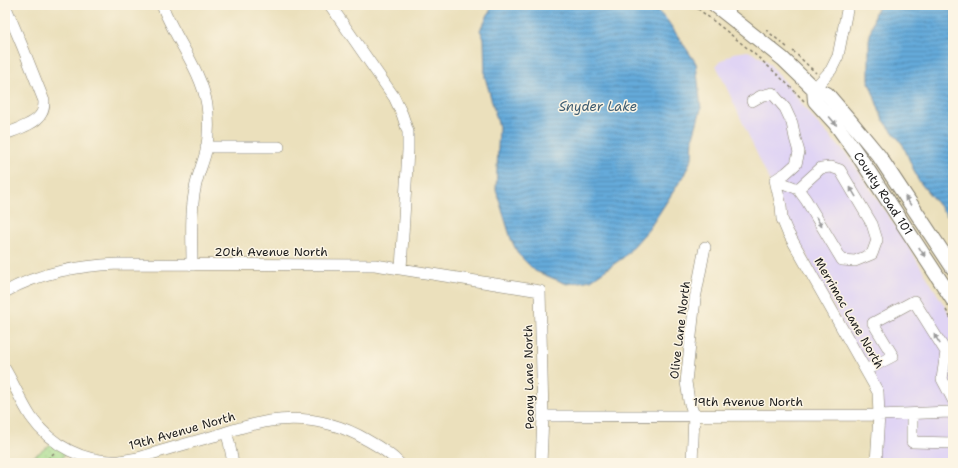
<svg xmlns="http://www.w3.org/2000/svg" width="958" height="468" viewBox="0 0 958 468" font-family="'Shantell Sans',sans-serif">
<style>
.built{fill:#e0d4f4}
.park{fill:url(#park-dots);stroke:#617c54}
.water{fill:url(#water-rules);stroke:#40637b}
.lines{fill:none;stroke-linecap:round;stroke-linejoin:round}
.minor-casing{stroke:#847e6c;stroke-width:12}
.major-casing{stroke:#847e6c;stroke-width:16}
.path{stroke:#847e6c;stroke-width:1.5;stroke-dasharray:3 3;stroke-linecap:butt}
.minor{stroke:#fff;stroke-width:11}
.major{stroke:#fff;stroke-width:14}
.oneway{fill:#999}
.labels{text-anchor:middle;stroke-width:3;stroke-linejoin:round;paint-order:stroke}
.street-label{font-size:12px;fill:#1c1c1c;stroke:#fcf5e5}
.water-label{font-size:13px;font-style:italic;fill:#3d5c71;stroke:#fcf5e5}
</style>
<defs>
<pattern id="park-dots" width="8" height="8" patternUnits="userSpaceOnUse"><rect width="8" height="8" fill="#a6dc8c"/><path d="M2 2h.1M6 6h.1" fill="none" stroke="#8ebc78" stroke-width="1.8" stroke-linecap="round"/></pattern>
<pattern id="water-rules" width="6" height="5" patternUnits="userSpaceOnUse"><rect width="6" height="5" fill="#65aada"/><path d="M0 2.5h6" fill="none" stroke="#528ab0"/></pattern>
</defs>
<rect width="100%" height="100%" fill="#fcf5e5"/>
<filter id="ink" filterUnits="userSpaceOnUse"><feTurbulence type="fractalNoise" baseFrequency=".025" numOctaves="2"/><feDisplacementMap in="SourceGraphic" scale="8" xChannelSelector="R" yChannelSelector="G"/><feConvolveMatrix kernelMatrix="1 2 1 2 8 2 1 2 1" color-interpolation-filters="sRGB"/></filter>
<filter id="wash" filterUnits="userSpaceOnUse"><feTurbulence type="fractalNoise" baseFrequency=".012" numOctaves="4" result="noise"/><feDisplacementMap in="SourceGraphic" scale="16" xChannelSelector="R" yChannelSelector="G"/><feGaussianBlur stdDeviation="0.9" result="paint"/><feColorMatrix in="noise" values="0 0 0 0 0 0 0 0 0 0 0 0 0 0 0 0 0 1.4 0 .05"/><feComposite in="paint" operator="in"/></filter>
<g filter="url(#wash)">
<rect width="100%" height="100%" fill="#ebe0bc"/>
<path class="built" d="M748 51 766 60 787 84 810 115 850 158 905 241 953 320V463H876L875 391 861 361 776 195 716 65 733 53Z"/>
<path class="park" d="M54 442 69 450 57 463H25Z"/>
<path class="water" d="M493 5H651L667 20 696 63 701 109 693 137 692 158 684 175 649 229 624 257 591 280 567 284 535 271 518 254 511 239 496 190 499 127 485 77 484 39 480 30Z
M881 5H953V223L918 180 903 145 882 118 869 82V40L875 12Z"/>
</g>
<g filter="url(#ink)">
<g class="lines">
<g class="minor-casing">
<path id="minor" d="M5 5 23 48 44 101C44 106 44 110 41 114 36 124 15 130 5 134
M162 5C175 39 201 69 207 105 209 120 209 136 206 151 203 164 197 176 195 189 190 213 192 240 192 265
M330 5 394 97 402 114 408 132V150L401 269
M814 89 831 70 838 56 848 5
M752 101 761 96 772 93 785 108 792 123 795 138 799 152 796 164 786 173 775 180
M206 147H279
M775 180 781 206 782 219 787 231 878 392 879 415 876 463
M775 180 798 189 806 200 842 260 855 261 872 254 877 240 872 224 840 170 831 167 821 168 798 189
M5 292C40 272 79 266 118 264L375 265 540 291 543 416 541 463
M5 369C14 384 21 402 31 417 51 446 85 463 120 461 126 460 132 459 138 458 164 450 189 443 214 436 233 430 251 424 270 421 304 416 338 423 367 440 378 446 390 453 399 463
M866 370 893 356 873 323 914 301 946 352 942 379 953 400
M912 414V442L953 443
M543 416 879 415 949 412 953 413
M226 432 229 442 233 463
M692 463 694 415 689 401 686 382 695 299 705 247"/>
</g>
<g class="major-casing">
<g id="major">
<path d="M715 5 743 27 783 59 814 89 827 94 851 122 879 156 953 268"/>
<path id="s1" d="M814 89 815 101 835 123 858 155 953 300"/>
</g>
</g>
<path class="path" d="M693 5C732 35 770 65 804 101
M766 30 788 48
M793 51 816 73
M946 310 953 322
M43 463 54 453"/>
<use href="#minor" class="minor"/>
<use href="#major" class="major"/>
</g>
<defs><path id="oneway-solid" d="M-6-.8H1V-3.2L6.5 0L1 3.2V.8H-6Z"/></defs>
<g class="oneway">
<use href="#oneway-solid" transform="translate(833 121) rotate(50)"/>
<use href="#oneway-solid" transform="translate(853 192) rotate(-121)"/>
<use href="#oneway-solid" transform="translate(908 201) rotate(-124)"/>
<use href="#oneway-solid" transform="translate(819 222) rotate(59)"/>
<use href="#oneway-solid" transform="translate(922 252) rotate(57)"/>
<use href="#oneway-solid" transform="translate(937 339) rotate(-122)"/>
</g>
</g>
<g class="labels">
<g class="street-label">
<text dy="4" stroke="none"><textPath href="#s1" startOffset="127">County Road 101</textPath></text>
<text x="271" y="256">20th Avenue North</text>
<text transform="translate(849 313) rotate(60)" y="4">Merrimac Lane North</text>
<text transform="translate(680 330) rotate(-83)" y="4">Olive Lane North</text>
<text transform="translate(529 377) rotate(-91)" y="4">Peony Lane North</text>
<text x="748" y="406">19th Avenue North</text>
<text transform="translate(182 431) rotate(-16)" y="4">19th Avenue North</text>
</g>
<g class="water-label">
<text x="598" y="111">Snyder Lake</text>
</g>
</g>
<rect width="958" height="468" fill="none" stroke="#fcf5e5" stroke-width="20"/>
</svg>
